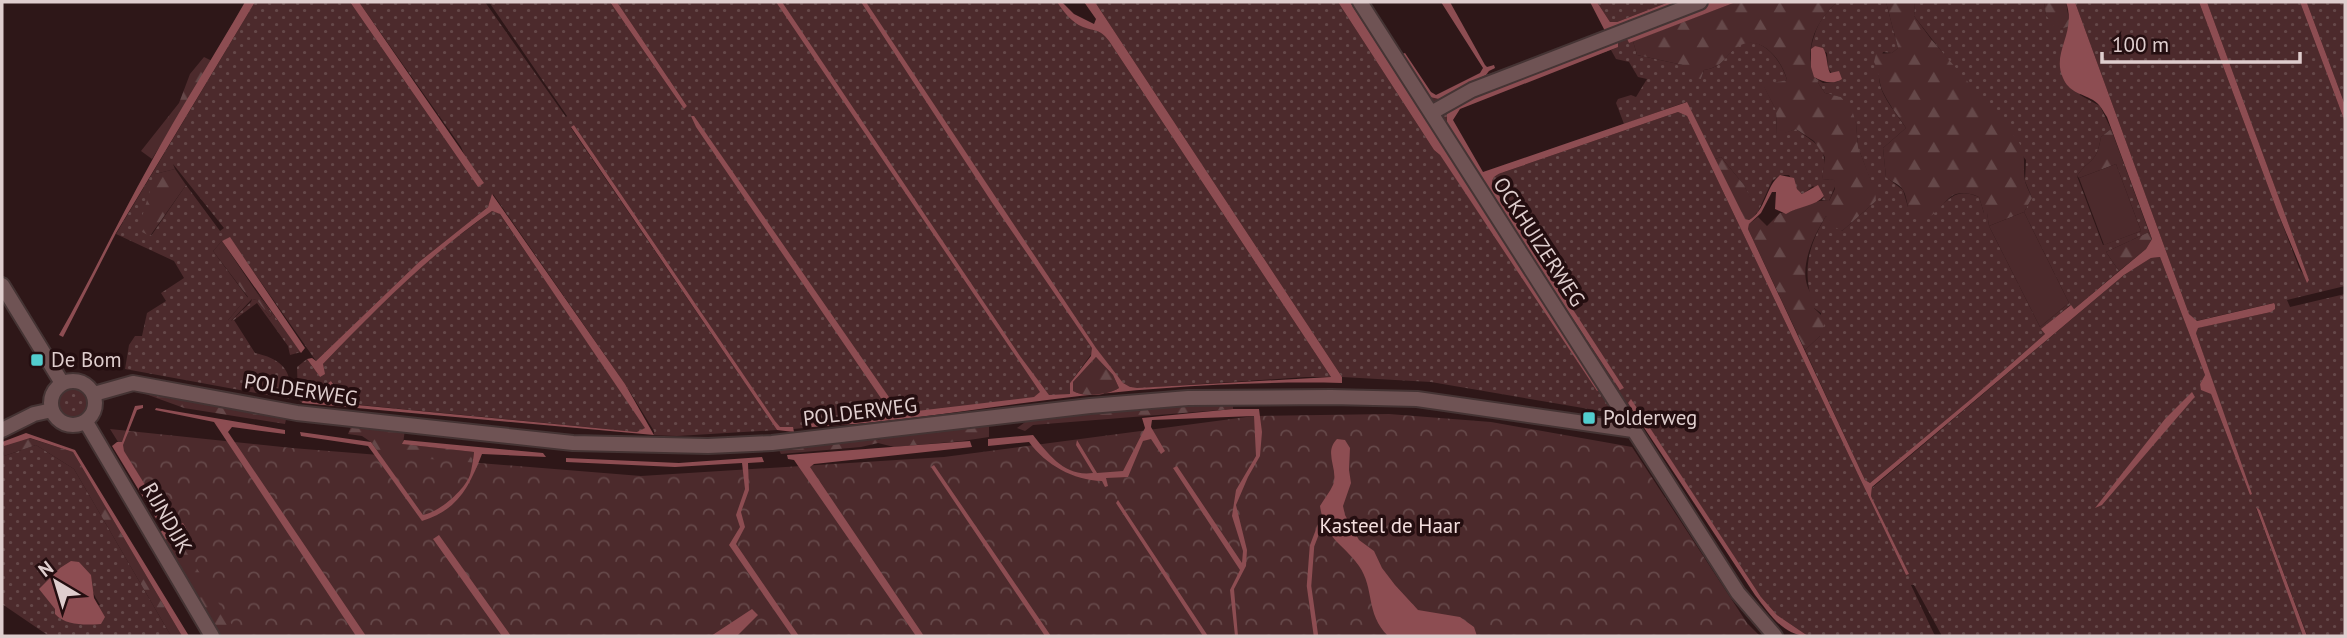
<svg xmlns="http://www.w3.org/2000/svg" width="2347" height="638" viewBox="0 0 2347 638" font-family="'PT Sans',sans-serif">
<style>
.grass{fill:url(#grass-dots);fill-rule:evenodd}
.forest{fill:url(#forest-firs)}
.park{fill:url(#park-crowns)}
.pitch{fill:#4c2a2c}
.water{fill:#8d4d52;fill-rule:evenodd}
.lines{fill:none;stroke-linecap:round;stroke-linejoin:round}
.stream{stroke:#8d4d52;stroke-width:4.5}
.minor-casing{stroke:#453434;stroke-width:18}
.minor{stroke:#6f5354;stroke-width:14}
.poi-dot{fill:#52cdce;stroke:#240e10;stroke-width:2.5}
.labels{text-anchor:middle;stroke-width:7;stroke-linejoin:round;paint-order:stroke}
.street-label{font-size:21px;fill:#dfcece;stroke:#240e10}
.poi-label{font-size:21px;fill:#dfcece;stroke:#240e10;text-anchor:start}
.park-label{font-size:21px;fill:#f3dede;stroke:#240e10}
</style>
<defs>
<pattern id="grass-dots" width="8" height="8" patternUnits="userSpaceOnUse" patternTransform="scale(1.75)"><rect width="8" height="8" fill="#4c2a2c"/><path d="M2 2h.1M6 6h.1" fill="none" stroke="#654849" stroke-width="1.8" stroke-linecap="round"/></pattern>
<pattern id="forest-firs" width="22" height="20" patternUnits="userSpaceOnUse" patternTransform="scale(1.75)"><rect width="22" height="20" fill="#4c2a2c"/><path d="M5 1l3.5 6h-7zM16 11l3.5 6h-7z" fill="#654849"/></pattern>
<pattern id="park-crowns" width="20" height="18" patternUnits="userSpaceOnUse" patternTransform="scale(1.75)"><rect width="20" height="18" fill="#4c2a2c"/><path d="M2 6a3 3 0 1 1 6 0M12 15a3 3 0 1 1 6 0" fill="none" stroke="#654849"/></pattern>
</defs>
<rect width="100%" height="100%" fill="#2e1718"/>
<path class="grass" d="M255 2H350L478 187 461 147 359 2H485L566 117 567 116 489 2H610L684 109 687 106 617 2H1057L1074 22 1101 31 1109 41 1331 377H1306L1126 389 1098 351 1092 353 1070 383V394L831 425 794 429 779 427 574 125 571 128 777 430 677 436 651 435H654V431L625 384 493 194 488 207 419 262 316 361 230 238 222 241 213 251 248 298C240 304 236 312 228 320L231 321 251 302 252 299 257 300 270 317 272 315 254 288 301 352 290 355 288 346 257 303 234 320 255 353C282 359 294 371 289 399L125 369 129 345 135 336H142L147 313 166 301 161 293 184 278 174 261 116 234ZM173 164 224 228 220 231 186 185 151 236 155 174 175 169Z
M1095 2H1338L1434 150 1440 155 1599 390 1350 2H1365L1430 97 1447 95 1486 75 1606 33 1682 2H1712L1629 34 1627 39 1629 43 1633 41 1637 55 1683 65 1701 79 1704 70C1725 67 1725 54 1739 45 1762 33 1782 62 1787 80L1764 86 1776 110 1777 135 1796 129C1819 147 1829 146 1822 179L1834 180 1836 184 1829 201 1822 200 1824 196 1813 186 1803 194 1799 192 1789 175H1780L1772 181 1757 214 1744 185 1721 157 1715 159 1686 102 1624 124 1616 103 1618 99 1631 95 1636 97 1647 79 1638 77 1629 62 1616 59 1611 50 1618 47 1447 111 1475 171 1621 390 1623 388 1492 185C1492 178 1494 176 1501 173L1678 112 1687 116 1906 575 1908 573 1871 496 1872 488 2124 275 2151 258 2160 257 2205 375 2200 384 2211 394 2250 495C2232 441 2215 387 2196 333L2197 328 2271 312 2273 303 2196 321 2189 314 2075 2H2199L2278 213 2300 270 2309 280 2207 2H2300L2345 122V286L2287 300 2290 307 2345 294V635H2307L2260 510 2256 508 2303 635 2299 636H1942L1914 585H1911L1935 636H1808L1777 615 1761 597 1631 400 1628 403 1636 417 1431 382 1342 377Z
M1597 2H1669L1617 22H1610Z
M1837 2H1886L1898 48 1892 53 1883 52C1871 88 1887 99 1906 128L1883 148 1886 177 1903 190 1908 207H1940C1953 194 1961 189 1979 197L1984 213 1987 212 1989 226 2040 327 2069 303 2024 212 2032 198 2025 181 2026 160 1914 16 1915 2H2044L2046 15 2061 29 2070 26 2066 39 2080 95 2100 106 2111 129 2101 137C2096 165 2090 157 2077 176L2103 245 2141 231 2116 164H2124L2149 232 2106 252 2119 271 2074 309 2070 305 2042 329 2045 334 1971 399 1870 483 1865 480 1805 350 1820 336 1821 313 1814 308C1802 272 1807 248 1826 216L1842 231 1876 201 1871 182 1858 147 1856 123 1841 97 1825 93 1814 77 1823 83 1838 82 1828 68 1827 53 1815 46 1811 49C1815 28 1821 17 1837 2Z
M2307 2H2345V105L2307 3Z
M492 211 499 213 646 428 638 432 351 404 331 381 329 399 303 398 302 403 298 399 297 367 307 359 320 377 323 364 371 314 429 258Z
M58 403a15 15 0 1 1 30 0a15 15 0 1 1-30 0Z
M36 445 74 469 171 636H49L2 604V451L4 456ZM60 568 92 591 100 605 55 614 58 571Z"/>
<path class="forest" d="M1736 2H1837C1809 28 1800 61 1825 93L1841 97 1852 110 1856 123 1858 147 1875 191 1876 201 1842 231 1831 225 1826 216C1813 237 1794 275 1814 297V308L1826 320 1820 336 1805 350 1748 229 1749 224 1758 217 1767 226 1780 213C1793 214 1814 198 1829 201L1835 189 1834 180 1822 179 1825 157 1814 141 1796 129 1777 136 1776 110 1763 85 1787 80C1783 62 1762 33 1739 46 1725 54 1725 67 1704 70L1701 79 1686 76 1683 65 1637 55 1633 41Z
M1886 2H1915L1914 16 1931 39 2017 139C2028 157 2022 163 2025 181 2026 186 2030 193 2032 198L2024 212 1989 226 1987 213H1984L1979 197C1943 182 1947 215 1922 219 1906 222 1909 199 1903 190 1899 183 1891 182 1886 177L1883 148 1906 128C1899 117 1890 106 1884 94 1878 84 1880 72 1874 62L1876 54 1892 53 1898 48Z
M2044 2H2066L2070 26 2061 29 2054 27 2046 15Z
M204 57 212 61 152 159 141 151 179 103 190 74Z
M2111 129 2124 164H2116L2079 178 2077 176C2090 157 2096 165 2101 137Z
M1721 157 1744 185 1757 211 1754 218 1748 220 1744 219 1715 159Z
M175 169 186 185 150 236 138 230 155 174Z
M2149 232 2152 239 2146 249 2119 271 2106 252Z
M222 241 272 315 270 317 257 300 252 299 231 321 233 326 230 327 228 320C236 312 240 304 248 297L213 251Z
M1096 357 1113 375 1119 388C1109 395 1084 398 1073 391V382Z
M139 389 287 415 285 424 184 408 140 392Z
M1233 403V409L1033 425 1025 431 1017 428 1028 420 1151 406Z
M352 424 405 429 403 444 474 452 470 477 423 515 371 442 362 436 348 434Z
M989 426V437L962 441 894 447 878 443 861 447 781 454 777 446 859 438 878 440 895 435Z
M29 438 73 452 182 636H171L74 469 36 445 4 456 2 445Z
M186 528 248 636H219L163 541Z"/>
<path class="park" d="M1389 414 1491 422 1632 447 1747 623 1760 636H239L110 429 292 448 641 476 944 457 1254 416Z"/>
<path class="pitch" d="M2116 164 2141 231 2104 245 2079 178Z
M2024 212 2069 303 2040 327 1989 226Z"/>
<path class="water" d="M245 2H255L116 233 63 337 59 335C91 279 118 221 150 164 180 109 214 56 245 2Z
M350 2H359L484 183 478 187Z
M610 2H617L687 106 684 109Z
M776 2H782L1020 356 1049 395 1070 394V383L1091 356 1092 348 991 201 861 2H866L1096 348 1123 383 1130 387 1137 388 1331 377 1109 41C1099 28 1096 32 1083 27 1071 22 1064 12 1057 2H1062L1074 14 1094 24 1096 19 1084 2H1095L1342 377V383C1247 381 1150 387 1055 399 974 409 893 423 812 427L811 424 817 422 883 415 887 413 889 410 696 127 691 116H694L900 413 1034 397 1040 392ZM1096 357 1113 375 1119 388C1109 395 1084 398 1073 391V382Z
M1338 2H1350L1599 390 1597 391 1440 155 1434 150Z
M1441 2H1450L1485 65 1487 67 1494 65 1495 68 1489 71 1486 75 1439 99 1430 97 1402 54 1405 53 1431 92 1436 95 1480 73 1483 68Z
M1590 2H1597L1610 22H1617L1669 2H1682L1606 33Z
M1712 2H1736L1629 43 1627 39 1629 34Z
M2066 2H2075L2189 314 2197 321 2274 303 2275 305V309L2271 312 2198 328 2196 333 2252 494 2250 495 2211 394 2201 390 2200 384 2205 375 2160 257 2151 258 2124 275 1872 487 1871 496 1909 574 1906 575 1687 116 1678 112 1501 173C1494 176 1492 178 1492 185L1624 388 1620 390 1447 128V111L1471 96 1612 41 1618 43V47L1460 109 1453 120 1483 172 1687 102 1745 219 1749 220C1766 211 1765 187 1780 175L1794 178 1797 189 1802 194 1818 185 1824 196C1816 206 1799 206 1786 214L1775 209 1776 192H1772L1761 213 1749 224 1748 229 1865 480 1870 483 1971 399 2045 334 2041 329 2071 305 2074 309 2146 249 2152 239 2107 117C2103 111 2100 104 2093 100 2080 93 2069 92 2063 78 2051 52 2077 33 2066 2Z
M2199 2H2207L2301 258 2309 280 2307 283 2278 213Z
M2300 2 2307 3 2345 105V122Z
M1815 46 1823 48C1828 56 1826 64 1830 73L1839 71 1842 79C1834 85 1822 82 1814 77L1811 67V49Z
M574 125 775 421 780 427H793L794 432 777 430 571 127Z
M492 194 625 384 654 435 302 403 303 398 328 399 330 394 326 385 331 381 347 404 637 432 645 428 500 214 492 211C429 255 376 309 323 364L325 374 320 377 307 359 312 358 316 361 419 262 488 207Z
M230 237 305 348 301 353 222 241Z
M2192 392 2195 397 2193 399 2102 505 2095 508 2165 419Z
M1631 399 1761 597 1777 615 1808 636C1783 636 1769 613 1755 595L1633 411 1628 403Z
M143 405V408L137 410 123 445 124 451 172 528 183 523 186 528 163 541 159 533 163 530 112 446 117 442H122L135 406Z
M156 408 285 430V434L232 427 228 432 366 636H356L214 422 155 410Z
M1233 409H1259L1262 432 1260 456 1248 477 1236 505 1247 550 1246 566 1234 589 1238 636H1235L1230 590 1240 570 1173 468 1177 466 1242 563 1243 551 1232 516 1236 490 1256 456 1254 416 1152 420 1151 427 1165 451 1161 454 1151 439 1143 441 1128 477 1106 478 1108 486 1105 487 1102 481C1073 480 1046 465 1029 442L988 446V439L1033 435C1049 455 1065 477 1093 473L1076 445 1077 440 1097 473 1123 471 1145 428 1142 418Z
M300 432 371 442 423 515C439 512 464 491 470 475 472 468 473 460 474 452L402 444 404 440 543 453 546 457 482 454C469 487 458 510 422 521L368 446 301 436Z
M26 433 75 450 189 636H182L73 452 30 438 4 446 2 442Z
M1337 439 1345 440 1350 448 1349 470 1351 483 1343 506 1345 515 1359 540 1374 551 1382 568 1395 585 1418 610 1460 617 1474 627 1477 636H1388C1365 613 1375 589 1359 566 1342 542 1325 540 1320 506 1324 499 1330 492 1333 485 1339 469 1323 453 1337 439Z
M970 441 972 447 814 464 810 467 924 636H916L794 460 788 459 787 455Z
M762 457 764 462 748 463 749 490 741 512 745 527 736 544 799 636H792L729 545 740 527 736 515 745 489 742 463 675 467 566 462V458L679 463Z
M934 465 1051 636H1045L931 467Z
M1118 500 1208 636H1203L1116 503Z
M2256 507 2260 510 2307 636H2303Z
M439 535 511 636H502L433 539Z
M71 561 79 562 91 575 94 598 105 617 101 624C86 625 66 626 55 614V609L39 589 60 568Z
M752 609 758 615 737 636H711Z"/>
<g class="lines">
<path class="stream" d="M1316 636 1309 586 1312 546 1322 520"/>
<g class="minor-casing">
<path id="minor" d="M1360 2 1431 113
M1700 2 1472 90 1431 113 1738 593 1775 636
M2 285 62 383
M51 403a22 22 0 1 1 44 0a22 22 0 1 1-44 0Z
M94 394 133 383 297 413 573 443 708 446 772 443 1090 406 1188 398 1331 397 1417 399 1633 430
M86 422 212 636
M2 430 34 414 52 410"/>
</g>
<use href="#minor" class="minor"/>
</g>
<g class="poi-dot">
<rect x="30" y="353" width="14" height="14" rx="3.5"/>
<rect x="1582" y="411" width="14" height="14" rx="3.5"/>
</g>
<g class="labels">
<g class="street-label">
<text transform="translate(1539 242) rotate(57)" y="7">OCKHUIZERWEG</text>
<text transform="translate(301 390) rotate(9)" y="7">POLDERWEG</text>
<text transform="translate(860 412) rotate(-7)" y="7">POLDERWEG</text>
<text transform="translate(167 518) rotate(60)" y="7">RIJNDIJK</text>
</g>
<g class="poi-label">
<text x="51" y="367">De Bom</text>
<text x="1603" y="425">Polderweg</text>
</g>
<g class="park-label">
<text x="1390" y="533">Kasteel de Haar</text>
</g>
</g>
<rect width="2347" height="638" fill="none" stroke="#dfcece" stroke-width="7"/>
<g transform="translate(56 582) rotate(322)" stroke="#240e10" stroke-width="5" paint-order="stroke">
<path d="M0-5L12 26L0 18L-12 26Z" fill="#dfcece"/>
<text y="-10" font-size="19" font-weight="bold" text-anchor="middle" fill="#dfcece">N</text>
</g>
<path d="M2102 52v10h198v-10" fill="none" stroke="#dfcece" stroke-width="3.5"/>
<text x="2112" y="52" font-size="21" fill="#dfcece" stroke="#240e10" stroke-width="5" paint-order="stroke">100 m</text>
</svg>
